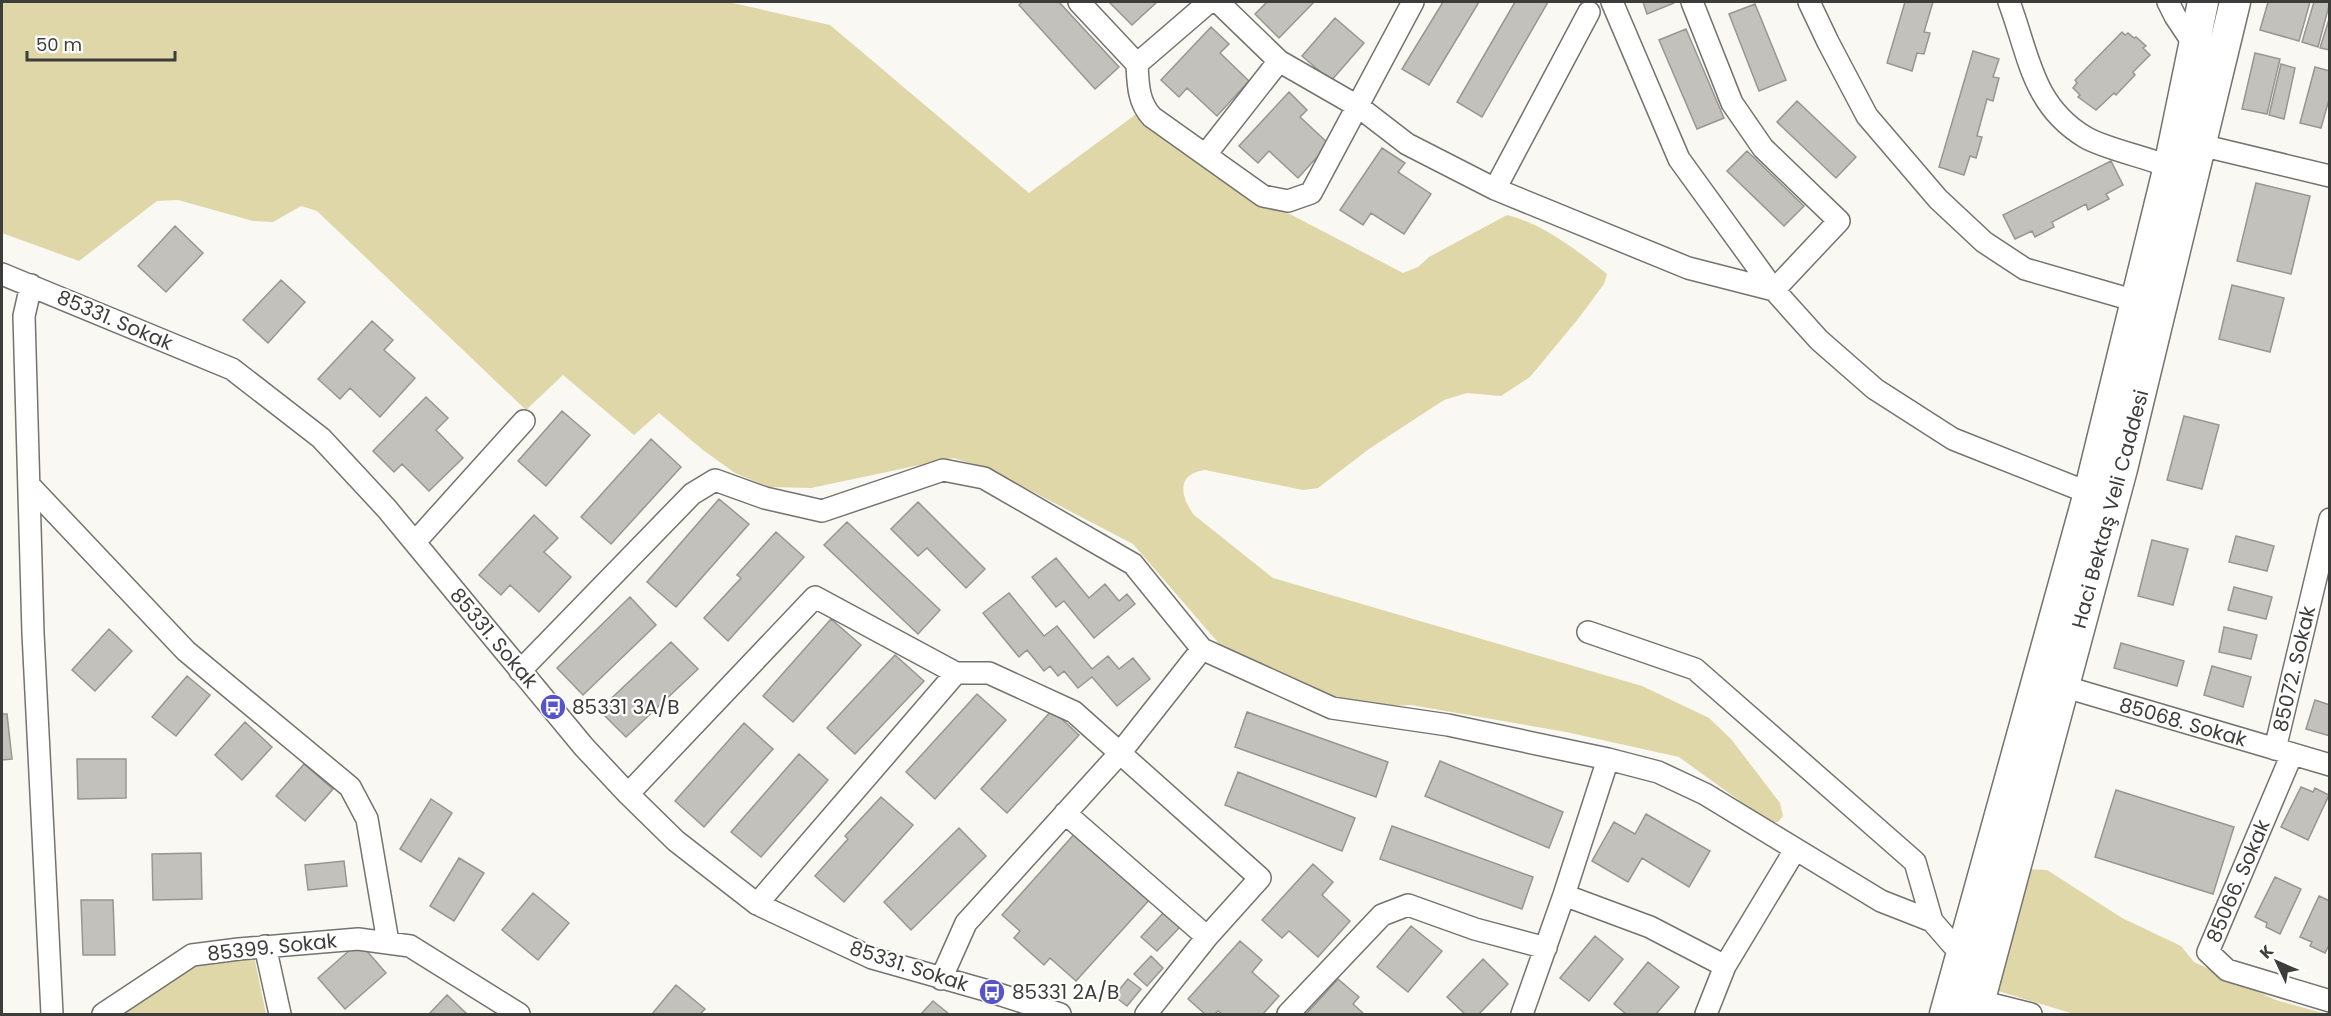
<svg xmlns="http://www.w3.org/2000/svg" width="2331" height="1016" viewBox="0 0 2331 1016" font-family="Poppins,sans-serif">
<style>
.green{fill:#dfd7a7}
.building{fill:#c2c1bb;stroke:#979690;stroke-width:1.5}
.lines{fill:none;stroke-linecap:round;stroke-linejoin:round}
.minor-casing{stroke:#74736e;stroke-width:24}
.secondary-casing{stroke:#74736e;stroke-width:33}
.minor{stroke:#fff;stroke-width:21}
.secondary{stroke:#fff;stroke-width:30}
.labels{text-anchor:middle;stroke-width:4.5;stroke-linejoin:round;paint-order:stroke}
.street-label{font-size:20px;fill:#3d3d3b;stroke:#fff}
.poi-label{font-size:20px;fill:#3d3d3b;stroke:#fff;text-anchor:start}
</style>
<rect width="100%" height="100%" fill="#f9f8f2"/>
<path class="green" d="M2 2H728L830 25 1029 193 1139 112 1232 184 1403 273 1418 267 1429 257 1507 215C1544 224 1578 251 1607 274L1604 284 1578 319 1530 377 1501 396 1467 393 1444 400 1369 449 1318 488 1303 490 1205 470C1176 474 1180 496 1194 515L1273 578 1642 686 1709 718 1731 739 1780 803 1783 816 1778 822H1769L1679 757 1566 732 1411 705 1341 708 1228 654 1133 544 987 468 953 458 811 488 769 487 735 473 703 450 659 413 634 435 563 375 526 410 317 211 301 206 273 222 253 221 178 200 157 201 79 261 2 233Z
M2028 869 2047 870 2122 918 2181 946 2194 962 2276 1000 2326 1014H2074L1998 991Z
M254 956 266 1014H115L198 959Z"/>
<path class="building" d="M1022 2H1059L1119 67 1095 89 1019 5Z
M1109 2H1157L1132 25Z
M1267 2H1314L1279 38 1255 14Z
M1443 2H1479L1429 85 1402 69Z
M1515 2H1548L1482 117 1457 102Z
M1643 2H1674V3L1647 14Z
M1905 2H1933L1924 32 1930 33 1924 54 1917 53 1912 71 1887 63Z
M2268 2H2310L2299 41 2260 30Z
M2314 2H2330L2318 47 2302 42Z
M1755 4 1786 80 1759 91 1729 14Z
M2330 16V50L2320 48Z
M1335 18 1364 43 1331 81 1302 56Z
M1211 27 1229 44 1220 53 1249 81 1217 116 1187 88 1179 97 1161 80Z
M1686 29 1724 118 1697 129 1659 40Z
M2122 32 2125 35 2128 33 2134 38 2136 37 2146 46 2143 48 2150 55 2133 72 2135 75 2116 95 2114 93 2096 110 2078 97 2080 95 2073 88 2077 83 2075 80Z
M1973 51 1999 59 1993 77 1999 78 1993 101 1987 99 1977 136 1982 137 1976 158 1970 156 1964 175 1939 167Z
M2255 53 2280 59 2267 114 2242 109Z
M2281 64 2295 68 2284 119 2269 115Z
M2315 67 2330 71V96L2321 128 2300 123Z
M1289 92 1307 110 1300 117 1329 144 1298 178 1269 151 1258 163 1239 146Z
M1797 101 1856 157 1836 178 1777 122Z
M1382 148 1405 163 1398 172 1431 194 1404 234 1371 213 1363 225 1340 210Z
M1747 151 1804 206 1784 226 1727 171Z
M2111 161 2123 185 2106 194 2109 199 2088 210 2086 204 2052 222 2054 227 2035 237 2032 231 2015 239 2003 215Z
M2256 183 2310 196 2291 274 2237 261Z
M175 226 203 253 166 292 138 266Z
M281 280 305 302 268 343 243 320Z
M2232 285 2284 298 2270 352 2219 339Z
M372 321 393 340 384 350 415 378 380 417 350 388 340 399 318 379Z
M426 397 448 418 436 430 463 458 429 491 402 464 394 472 373 451Z
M562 411 590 435 546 486 518 461Z
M2184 416 2219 425 2202 489 2167 480Z
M651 439 681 467 611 544 581 517Z
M719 499 749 524 676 607 647 582Z
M918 502 985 569 966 588 927 548 918 556 891 529Z
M534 515 558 538 544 552 571 577 539 612 510 585 501 595 479 575Z
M847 522 940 610 918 634 824 545Z
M776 532 804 557 728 641 704 618 741 578 737 575Z
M2236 536 2274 546 2267 571 2229 562Z
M2152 540 2188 549 2173 605 2138 596Z
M1056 558 1089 598 1105 584 1119 601 1127 594 1135 604 1094 638 1064 601 1056 607 1032 577Z
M2234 587 2272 597 2266 619 2228 610Z
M1009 593 1044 636 1057 626 1092 669 1108 656 1119 669 1133 658 1150 679 1117 706 1092 677 1078 688 1064 671 1058 676 1050 666 1044 671 1027 650 1019 657 983 613Z
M630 597 656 625 583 695 557 668Z
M831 619 861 645 793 722 763 696Z
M2224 627 2257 635 2251 659 2219 652Z
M109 629 132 651 95 691 72 670Z
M671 642 698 669 626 737 599 710Z
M2121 643 2184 661 2177 686 2114 668Z
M895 655 924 681 855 754 827 728Z
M2212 666 2251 677 2243 707 2204 695Z
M187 676 210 695 176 736 152 717Z
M977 694 1006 720 935 799 906 772Z
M2315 700 2330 705V736L2306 729Z
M1052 710 1079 735 1007 813 981 789Z
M1247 712 1388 762 1376 797 1235 747Z
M2 714H7L12 759 2 760Z
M245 722 272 747 242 780 215 755Z
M744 723 773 749 704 827 675 801Z
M799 754 828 780 761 857 731 832Z
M77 759H126V798L78 799Z
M1440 761 1563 812 1549 848 1425 796Z
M304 764 333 789 305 821 276 796Z
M1238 772 1355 818 1342 851 1225 805Z
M2301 787 2313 792 2315 788 2329 795 2308 840 2281 827Z
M2116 790 2234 827 2213 894 2095 857Z
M881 797 913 825 844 902 815 876 848 839 845 836Z
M431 799 452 813 421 862 400 849Z
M1646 814 1710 851 1689 887 1642 858 1628 882 1592 861 1614 822 1635 834Z
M1392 826 1533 877 1522 909 1380 859Z
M959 828 986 856 911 930 884 902Z
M1077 831 1151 898 1076 981 1050 958 1044 965 1014 938 1020 931 1002 915Z
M201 853 202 899 153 900 152 854Z
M459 858 484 873 454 921 430 906Z
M344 861 347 886 308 890 305 865Z
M1313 864 1333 882 1322 895 1350 921 1318 957 1289 931 1282 938 1262 920Z
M2275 877 2301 889 2280 934 2266 927 2267 923 2255 917Z
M533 893 569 923 538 960 502 930Z
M2319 896 2330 901V943L2325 953 2310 946 2312 942 2300 937Z
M81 900H113L115 955H83Z
M1164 912 1180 927 1157 951 1141 937Z
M1411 926 1442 951 1408 992 1377 967Z
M1595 936 1623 959 1589 1001 1560 978Z
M1240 941 1262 960 1252 972 1279 996 1263 1014H1222L1218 1011 1215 1014H1205L1188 999Z
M359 942 386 973 345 1009 318 978Z
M1151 956 1163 968 1147 986 1134 974Z
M1483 959 1508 984 1479 1014H1465L1447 997Z
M1648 962 1679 987 1656 1014H1626L1614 1004Z
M1128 979 1141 989 1127 1006 1114 996Z
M1338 979 1359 997 1353 1004 1364 1014H1306Z
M676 985 705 1009 700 1014H652Z
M447 995 467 1014H429Z
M933 1001 949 1014H921Z"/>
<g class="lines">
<g class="minor-casing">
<path id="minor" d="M1079 2 1137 64
M1209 2 1137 64C1138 84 1138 102 1152 117L1263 196 1288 201 1311 193 1413 2
M1218 2 1279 61 1359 107 1407 144 1495 189 1688 268 1774 290 1839 221 1763 148 1732 103 1692 2
M1612 2 1679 159 1774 290 1819 340 1875 389 1953 439 2089 493
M1809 2 1828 42 1867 116 1938 199 1984 242 2025 269 2136 301
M2009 2C2029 55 2032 105 2085 137 2101 147 2140 156 2159 163L2170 162 2213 148 2330 176
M2168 2 2175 16 2195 46
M1206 154 1279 61
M1495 189 1589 12
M2 274 232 369 321 438 387 509 584 747 628 794 676 841 757 904 872 958 992 992 1060 1014
M31 285 24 316 33 633 52 1014
M29 485 186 651 350 787 367 819 388 942
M415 542 524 421
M1588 632 1695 669 1915 862 1932 921
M520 671 692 494 715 480 765 498 822 511 943 470 984 478 1133 564 1202 649 1332 708 1448 725 1608 759 1658 772 1705 794 1881 901 1932 921 1952 944 1962 948
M2052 683 2330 765
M2275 749 2330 519
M2292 754 2208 952 2227 970 2330 1001
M628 794 815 597 956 673H989L1074 712 1260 878 1207 937 1146 1014
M1065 813 1207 937
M1564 895 1650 927 1725 966
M757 904 956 673
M265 946 280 1014
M941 979 966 923 1120 753 1202 649
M1979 1001 2031 1014
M103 1014 192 955 239 949 358 939 410 946 519 1014
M1288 1014 1382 915 1408 905 1475 929 1546 948
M1522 1014 1564 895 1608 759
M1706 1014 1725 966 1795 850"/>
</g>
<g class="secondary-casing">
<path id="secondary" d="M1945 1014 2089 493 2170 162 2203 2
M1976 1014 2122 469 2235 2"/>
</g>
<use href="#minor" class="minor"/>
<use href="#secondary" class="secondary"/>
</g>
<defs>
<g id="bus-disc" transform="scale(1.35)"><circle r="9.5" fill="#5653cb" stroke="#fff"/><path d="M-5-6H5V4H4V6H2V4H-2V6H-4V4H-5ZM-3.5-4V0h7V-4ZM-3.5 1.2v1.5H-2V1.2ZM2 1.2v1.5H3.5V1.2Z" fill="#fff"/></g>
</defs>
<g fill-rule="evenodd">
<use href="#bus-disc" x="553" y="707"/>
<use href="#bus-disc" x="992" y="992"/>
</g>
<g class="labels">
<g class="street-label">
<text transform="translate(115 320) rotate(23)" y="7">85331. Sokak</text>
<text transform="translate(2110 509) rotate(-75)" y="7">Haci Bektaş Veli Caddesi</text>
<text transform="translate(494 638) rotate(50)" y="7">85331. Sokak</text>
<text transform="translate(2294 669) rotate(-77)" y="7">85072. Sokak</text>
<text transform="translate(2183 722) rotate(16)" y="7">85068. Sokak</text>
<text transform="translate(2238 881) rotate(-67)" y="7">85066. Sokak</text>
<text transform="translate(272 947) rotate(-6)" y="7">85399. Sokak</text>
<text transform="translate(909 966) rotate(18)" y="7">85331. Sokak</text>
</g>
<g class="poi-label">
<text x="572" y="714">85331 3A/B</text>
<text x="1012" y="999">85331 2A/B</text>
</g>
</g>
<rect width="2331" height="1016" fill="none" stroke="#3d3d3b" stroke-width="6"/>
<g transform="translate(2277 962) rotate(314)" stroke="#ffffff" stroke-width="4.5" paint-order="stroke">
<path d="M0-4.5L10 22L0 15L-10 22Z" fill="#3d3d3b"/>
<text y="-9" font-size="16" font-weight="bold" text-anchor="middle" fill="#3d3d3b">K</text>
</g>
<path d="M27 51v9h148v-9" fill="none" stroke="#3d3d3b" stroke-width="3"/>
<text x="36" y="51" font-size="18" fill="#3d3d3b" stroke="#ffffff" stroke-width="4.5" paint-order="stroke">50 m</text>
</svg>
